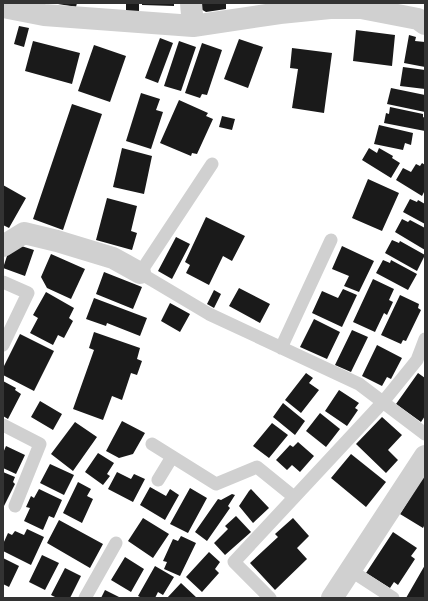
<svg xmlns="http://www.w3.org/2000/svg" width="428" height="601" viewBox="0 0 428 601" font-family="'PT Sans Narrow',sans-serif">
<style>
.building{fill:#1a1a1a}
.lines{fill:none;stroke-linecap:round;stroke-linejoin:round}
.service{stroke:#d0d0d0;stroke-width:13}
.minor{stroke:#d0d0d0;stroke-width:22}
</style>
<rect width="100%" height="100%" fill="#fff"/>
<path class="building" d="M58 3H77L76 7 58 4Z
M126 3H139V11H126Z
M142 3H174V6L142 5Z
M199 3H226V9L206 12 199 8Z
M19 26 29 28 24 47 14 44Z
M356 30 395 35 392 66 353 61Z
M409 35 416 37 415 41 425 42V67L404 63Z
M160 38 173 43 158 83 145 78Z
M239 39 263 47 248 88 224 79Z
M33 41 80 53 72 84 25 71Z
M179 41 196 47 181 91 164 86Z
M202 43 222 50 207 95 202 94 200 98 185 93Z
M94 45 126 56 110 102 78 91Z
M292 48 332 53 324 113 292 108 298 69 290 68Z
M403 67 425 70V89L400 86Z
M391 88 425 95V112L387 104Z
M141 93 160 99 156 110 163 112 151 149 126 141Z
M179 100 208 113 206 116 213 119 197 154 192 153 191 156 160 143Z
M72 104 102 114 63 230 33 219Z
M390 107 423 114V117L425 118V131L384 123 386 113 389 114Z
M222 116 235 119 232 130 219 127Z
M379 125 413 133 411 145 405 143 403 150 374 144Z
M122 148 152 156 144 194 113 187Z
M369 148 377 153 379 148 393 156 392 158 400 163 391 178 362 160Z
M422 163 425 165V190L422 196 396 180 403 168 411 172 416 164 420 166Z
M368 179 399 193 382 231 352 218Z
M3 185 26 198 9 228 3 225Z
M107 198 137 206 131 231 137 233 132 250 96 240Z
M410 199 417 202 418 200 425 204V224L403 212Z
M206 217 245 236 232 261 223 256 209 285 186 273 190 265 185 262Z
M402 219 408 222 410 220 425 228V250L395 232Z
M176 237 190 244 172 279 158 271Z
M392 240 399 243 400 241 425 255 417 271 385 253Z
M18 245 34 250 25 276 3 268 8 253Z
M342 246 374 261 359 292 344 286 349 276 332 269Z
M51 254 85 269 71 299 47 288 41 277Z
M383 260 390 263 391 260 417 274 408 290 376 273Z
M104 272 142 287 133 309 96 294Z
M373 279 394 289 389 300 393 302 387 315 384 313 375 332 353 322Z
M239 288 270 304 260 323 229 306Z
M343 289 357 295 342 327 312 313 322 291 338 298Z
M214 290 221 294 214 308 207 304Z
M46 292 74 308 69 318 73 321 64 338 58 335 53 345 30 333 38 318 33 315Z
M400 295 419 304 418 308 421 310 406 341 403 340 401 344 381 335Z
M94 298 147 318 140 336 107 323 106 326 86 319Z
M170 303 190 314 180 332 161 321Z
M314 319 340 332 327 359 300 347Z
M352 330 368 337 351 372 335 365Z
M94 332 140 348 137 359 142 361 137 375 131 373 122 400 112 396 103 420 73 409 94 350 89 348Z
M20 334 54 351 34 391 3 375V368Z
M377 345 402 358 391 379 387 377 382 386 362 376Z
M306 373 313 378 309 383 319 390 301 413 285 400Z
M418 373 425 378V416L421 422 396 404Z
M3 381 16 388 15 390 21 394 8 419 3 416Z
M339 390 359 403 355 408 358 410 347 426 325 411Z
M40 401 62 414 53 430 31 417Z
M283 403 305 421 295 435 273 417Z
M320 413 340 429 326 447 306 431Z
M382 417 402 435 388 450 398 460 386 473 356 444Z
M122 421 145 433 133 454 119 458 106 451Z
M75 422 97 437 73 471 51 454Z
M272 423 288 435 269 458 253 446Z
M298 442 314 456 300 472 292 465 287 470 276 460 290 445 293 447Z
M6 446 25 455 16 474 3 468V453Z
M98 453 114 463 107 474 110 476 103 485 85 472Z
M351 454 386 482 366 507 331 478Z
M50 464 74 475 64 495 40 483Z
M3 472 15 477 13 482 15 484 4 506H3Z
M117 472 131 479 134 474 145 479 133 502 108 489Z
M425 474V524L423 528 400 514Z
M78 482 91 489 87 496 93 499 82 523 63 513Z
M150 487 166 496 170 489 179 495 165 520 140 505Z
M190 488 207 498 188 533 170 524Z
M39 489 62 500 54 518 49 516 43 530 24 521 30 508 26 507 31 496 34 498Z
M251 489 269 508 253 523 239 506 249 491Z
M232 494 235 495 228 506 230 508 207 541 195 532 218 499 221 500Z
M236 516 251 532 225 555 214 543 228 529 225 526Z
M143 518 169 534 153 558 128 541Z
M293 518 309 536 297 548 307 559 275 590 250 563 278 537 275 534Z
M59 520 103 544 90 568 47 543Z
M27 529 44 537 31 565 3 551V544L8 533 12 535 15 531 24 535Z
M393 532 417 548 411 556 415 559 398 585 394 582 390 588 366 573Z
M181 536 196 543 180 576 164 569 167 562 163 561 173 539 178 541Z
M209 552 220 562 215 569 219 573 202 592 186 577Z
M42 555 59 563 45 590 29 582Z
M125 557 144 569 131 592 111 580Z
M3 558 19 566 9 587 3 584Z
M425 565V598H406Z
M155 566 174 577 163 595 158 592 155 598H142L138 596Z
M65 568 81 576 70 598H57L51 595Z
M181 583 197 598H167Z
M105 590 121 598H101Z"/>
<g class="lines">
<path class="service" d="M212 164 140 273 209 314 359 384 425 434
M3 282 28 293 3 345
M281 348 331 240
M3 425 40 444 15 506
M152 444 216 484 257 467 294 497
M158 480 172 457
M350 570 393 598
M85 598 116 543
M270 598 234 562 383 402 417 360 425 339"/>
<path class="minor" d="M191 3 193 26
M3 7 44 15 193 26 280 13 330 8H361L418 19 425 24
M3 246 24 233 57 241 113 258 140 273
M332 598 425 456"/>
</g>
<rect width="428" height="601" fill="none" stroke="#333333" stroke-width="8"/>
</svg>
